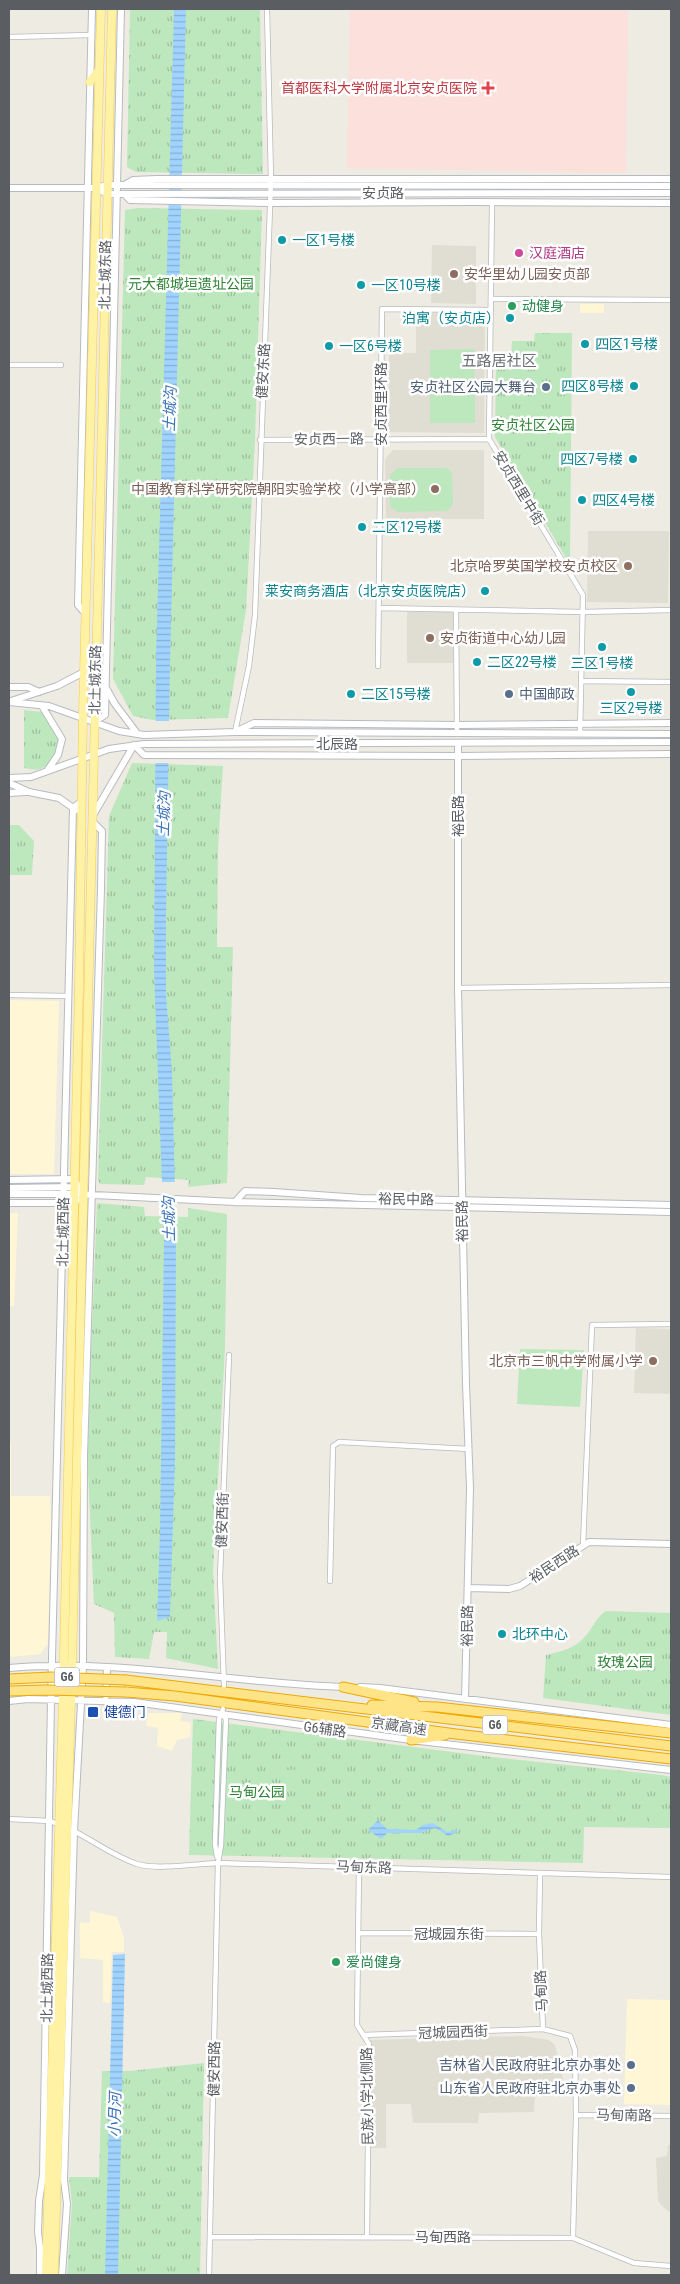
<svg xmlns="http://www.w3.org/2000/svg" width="680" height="2284" viewBox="0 0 680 2284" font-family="'Roboto Condensed','Noto Sans SC',sans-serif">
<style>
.commercial{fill:#fff6d5}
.education{fill:#e0ddd2}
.medical{fill:#fce0dc}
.grass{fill:url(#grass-tufts)}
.pitch{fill:#bde7bd}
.water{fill:url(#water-rules)}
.pier{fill:#eeebe2}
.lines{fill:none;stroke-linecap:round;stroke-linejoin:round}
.street-casing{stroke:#b7babf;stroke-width:6}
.secondary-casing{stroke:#b7bbc1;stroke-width:8}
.primary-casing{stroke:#f7cc51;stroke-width:9}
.highway-casing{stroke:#efa900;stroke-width:11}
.street{stroke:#fff;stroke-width:4.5}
.secondary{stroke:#fff;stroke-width:6}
.primary{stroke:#fff2a5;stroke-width:8}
.highway{stroke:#ffe387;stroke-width:9}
.highway-bridge-casing{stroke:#efa900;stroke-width:11;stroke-linecap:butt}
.highway-bridge{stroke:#ffe387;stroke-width:9}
.health-dot{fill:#e0444e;stroke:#fff;stroke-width:2}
.culture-dot{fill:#0f9aa8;stroke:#fff;stroke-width:2}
.hotel-dot{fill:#d1479c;stroke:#fff;stroke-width:2}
.education-dot{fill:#8d6e63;stroke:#fff;stroke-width:2}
.leisure-dot{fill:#2e9e5b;stroke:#fff;stroke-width:2}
.service-dot{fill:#5c6f8a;stroke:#fff;stroke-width:2}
.transit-dot{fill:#1a4fb4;stroke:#fff;stroke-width:2}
.labels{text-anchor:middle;stroke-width:5;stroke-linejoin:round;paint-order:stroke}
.shield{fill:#fff;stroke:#8c8e92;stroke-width:1}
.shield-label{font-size:12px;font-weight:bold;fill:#5a5e63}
.health-label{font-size:14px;fill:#be3a42;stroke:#fff;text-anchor:end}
.street-label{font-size:14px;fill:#5a5e63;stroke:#fff}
.culture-label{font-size:14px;fill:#0d838f;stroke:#fff;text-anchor:start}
.hotel-label{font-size:14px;fill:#b23c85;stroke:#fff;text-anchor:start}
.education-label{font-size:14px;fill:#785e54;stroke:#fff;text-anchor:end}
.park-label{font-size:14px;fill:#308436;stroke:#fff}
.leisure-label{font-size:14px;fill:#27864d;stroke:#fff;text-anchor:start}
.service-label{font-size:14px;fill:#4e5e75;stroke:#fff;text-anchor:end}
.transit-label{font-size:14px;fill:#164399;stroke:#fff;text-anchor:start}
.neighbourhood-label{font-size:15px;fill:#6b7075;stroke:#fff}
.water-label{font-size:15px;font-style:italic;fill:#3a73b5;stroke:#fff}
</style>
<defs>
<pattern id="grass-tufts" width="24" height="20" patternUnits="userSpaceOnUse" patternTransform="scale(1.25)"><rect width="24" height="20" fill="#bde7bd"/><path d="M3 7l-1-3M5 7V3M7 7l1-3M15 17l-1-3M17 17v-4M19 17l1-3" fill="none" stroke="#9dbe9d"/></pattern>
<pattern id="water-rules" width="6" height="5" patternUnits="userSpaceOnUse" patternTransform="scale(1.25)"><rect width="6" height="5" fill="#a0d4ff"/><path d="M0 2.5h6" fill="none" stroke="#85afd2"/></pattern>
</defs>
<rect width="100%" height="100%" fill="#eeebe2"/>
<path class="commercial" d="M580 304H604V313H580Z
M9 1000 59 1001 54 1174H9Z
M9 1213H18L14 1306H9Z
M9 1442H11V1496H50L51 1525 48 1644 40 1654 9 1657Z
M148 1713H182L180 1721 191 1723 190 1737 177 1740 172 1751 157 1746 158 1728 146 1726Z
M90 1911 117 1917 124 1937V1952H112L110 2003 103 2002V1960L80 1958V1922L90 1923Z
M627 1999 671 2000V2105L624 2104Z"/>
<path class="education" d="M432 245 476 246V304L431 303Z
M416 313 485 314 484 433 388 432 389 353H416Z
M393 450H484V519H386L385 459Z
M588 531H669L668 603 587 602Z
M407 612H453V663H407Z
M636 1328 671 1329V1394L634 1393Z
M523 2036 549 2040 555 2045 565 2088 562 2093 535 2096 534 2112 479 2113 478 2123H413L411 2104H386V2148H370L369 2040Z
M668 2145H671V2213L664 2208 658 2201 656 2158 667 2156Z"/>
<path class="medical" d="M350 9H628L626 173 347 168Z"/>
<path class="grass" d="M130 9H260L263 174 136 172 127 167Z
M138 208 262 210 255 440 246 610 228 718 153 720 133 716 113 679 125 210Z
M535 333H572L570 558H566L495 437 496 363 511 357 512 341H534Z
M24 710 43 712C48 718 58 726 60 734 62 745 52 766 40 769 35 770 29 769 24 768Z
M132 763 223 766 218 849 217 947H233L227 1183 188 1187 189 1180 146 1177 144 1185 100 1184 98 1180 109 816Z
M9 825H19L34 841 32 875H9Z
M97 1203 144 1207 145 1216 188 1217V1208L227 1214 225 1347 213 1571 218 1669 166 1658 167 1632H154L149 1659 115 1657 114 1613 94 1604 87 1451Z
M606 1611 671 1613V1715L543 1698 546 1655C563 1651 577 1648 588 1633 594 1625 597 1617 606 1611Z
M193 1719 492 1757 662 1775 671 1777V1828L584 1827 583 1863 189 1855Z
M204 2063 200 2275H67L72 2203 69 2177H99L102 2071H130Z"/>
<path class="pitch" d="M474 349 475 423H430V350Z
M397 468H446L452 472 453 503 448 511 398 512 390 507V476Z
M520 1349 584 1350 580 1407 517 1404Z
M304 1769 305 1778H287V1770Z
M650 1811H671V1828H650Z
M634 1813H644V1827H633Z"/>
<path class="water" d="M174 9H186L170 664 166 918V994L172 1072 176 1230 175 1459 170 1617 157 1621 160 1531 164 1237 154 969 156 658Z
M378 1820 387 1829 416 1830 423 1825 433 1823 447 1832 457 1830 458 1832 448 1836 435 1828 421 1833H387L381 1839 368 1830Z
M125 1954 118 2275H105L113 1955Z"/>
<path class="pier" d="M153 721H171V763H153Z
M161 1182H178V1214H161Z"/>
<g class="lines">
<g class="street-casing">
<path id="street" d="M9 37 91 35
M492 202 489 439 583 595 580 734
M491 299 671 300
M9 365H61
M260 440 489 439
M379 608 583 612 671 610
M456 610 457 734
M378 666 382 309 491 310
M581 681 671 682
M235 732 249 666 255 615 271 180 267 9
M458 988 671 985
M9 995 68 996
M583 1546 592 1325 671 1324
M330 1581 333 1446 339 1442 469 1449
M224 1686 220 1577 229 1355
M9 1819 50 1821 60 1825
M72 1830C94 1841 113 1856 137 1864 155 1870 197 1864 218 1863L671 1877
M217 1857 215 1844 219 1719 223 1709
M359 1867 357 2025 369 2044 367 2237
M540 1873 539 1934 543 2029 570 2036 575 2050 576 2115 573 2238
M358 1933 539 1934
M363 2035 543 2029
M576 2115 671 2116
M210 2237 573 2238 634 2263 671 2266
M209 2275 218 1863 221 1845 226 1719 222 1714"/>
</g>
<g class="secondary-casing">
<path id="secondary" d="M126 184 133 180 157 179H671
M9 188H96L107 185H157L671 186
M96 188 107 194H117L671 193
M124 194 130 200 270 203 472 202 671 203
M86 614 78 605 92 9
M96 670 115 704 136 732
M9 687H28L39 692
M11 701 57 686 84 672
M9 702 49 706 119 731 144 735 235 732 671 734
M42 706 62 739 58 755 47 771
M94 722 105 715 121 9
M237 731 254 723 457 725 671 723
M458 743V988L466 1384 470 1488 465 1699
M134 745 144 755 458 756 671 754
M9 778 31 777 109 749 144 744 671 742
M9 783 29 792 59 798 76 810
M9 793 27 792
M92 817 134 745
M9 1180 74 1179 83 1194
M9 1188 74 1187 78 1191
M9 1194H74L235 1202 671 1212
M235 1202 245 1191 274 1192 361 1198 671 1205
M9 1203H73L77 1200
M468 1588 509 1589 520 1586 589 1542 671 1544
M9 1668C122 1658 234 1684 347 1687
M360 1687 380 1688 671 1725
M106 1696 107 1667
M9 1701 28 1699 134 1702 411 1740 671 1770
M40 2275V2248L38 2232 39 2201 43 2175 51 1699 73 808 81 802
M62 2275 67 2204 64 2180 74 1831 83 1667 84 1456 101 889 102 831 92 821"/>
</g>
<g class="primary-casing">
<path id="primary" d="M90 82 99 70
M46 2275 63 1699 79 987 83 713 101 9
M54 2275 72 1666 112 9"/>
</g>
<g class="highway-casing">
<path id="highway" d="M126 1680 671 1746
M343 1687 414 1702
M126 1692 175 1696 456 1734 671 1759
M372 1705 437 1707 671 1733
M411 1740 445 1735"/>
</g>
<use href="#street" class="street"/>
<use href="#secondary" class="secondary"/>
<use href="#primary" class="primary"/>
<use href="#highway" class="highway"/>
<g class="highway-bridge-casing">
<path id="highway-bridge" d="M9 1679 51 1677 126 1680
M9 1691 46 1690 126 1692"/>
</g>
<use href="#highway-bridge" class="highway-bridge"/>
</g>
<path class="health-dot" d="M485.5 80.5h5v5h5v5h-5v5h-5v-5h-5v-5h5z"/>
<g class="culture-dot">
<circle cx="282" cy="240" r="5"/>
<circle cx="361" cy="285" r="5"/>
<circle cx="510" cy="318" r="5"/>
<circle cx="585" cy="344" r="5"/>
<circle cx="329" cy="346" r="5"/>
<circle cx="634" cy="386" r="5"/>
<circle cx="633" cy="459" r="5"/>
<circle cx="582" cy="500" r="5"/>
<circle cx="362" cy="527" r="5"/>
<circle cx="485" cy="591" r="5"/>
<circle cx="602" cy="647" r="5"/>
<circle cx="477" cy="662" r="5"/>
<circle cx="631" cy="692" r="5"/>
<circle cx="351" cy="694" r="5"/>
<circle cx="502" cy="1634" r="5"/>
</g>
<circle class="hotel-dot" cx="519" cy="253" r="5"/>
<g class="education-dot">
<circle cx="454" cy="274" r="5"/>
<circle cx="435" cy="489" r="5"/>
<circle cx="628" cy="566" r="5"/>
<circle cx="430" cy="638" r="5"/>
<circle cx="653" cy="1361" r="5"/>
</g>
<g class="leisure-dot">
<circle cx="512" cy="306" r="5"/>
<circle cx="336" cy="1962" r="5"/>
</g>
<g class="service-dot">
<circle cx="546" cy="387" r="5"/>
<circle cx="509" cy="694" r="5"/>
<circle cx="631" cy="2065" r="5"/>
<circle cx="631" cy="2088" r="5"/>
</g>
<rect class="transit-dot" x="87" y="1706" width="12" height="12" rx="2.5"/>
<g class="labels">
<g class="shield">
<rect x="54.5" y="1667.5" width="25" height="19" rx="4"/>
<rect x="482.5" y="1715.5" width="25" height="19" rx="4"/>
</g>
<g class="shield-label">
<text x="67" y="1681">G6</text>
<text x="495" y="1729">G6</text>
</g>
<g class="health-label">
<text x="477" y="93">首都医科大学附属北京安贞医院</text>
</g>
<g class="street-label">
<text x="383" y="198">安贞路</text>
<text transform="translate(105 275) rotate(-89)" y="5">北土城东路</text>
<text transform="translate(263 371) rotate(-87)" y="5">健安东路</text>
<text transform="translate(381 404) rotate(-90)" y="5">安贞西里环路</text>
<text transform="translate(329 439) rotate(-1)" y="5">安贞西一路</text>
<text transform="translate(519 488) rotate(59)" y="5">安贞西里中街</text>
<text transform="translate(95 680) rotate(-89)" y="5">北土城东路</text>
<text x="337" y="749">北辰路</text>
<text transform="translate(458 816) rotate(-90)" y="5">裕民路</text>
<text transform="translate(406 1199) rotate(1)" y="5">裕民中路</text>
<text transform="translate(462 1221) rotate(-91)" y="5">裕民路</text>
<text transform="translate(63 1232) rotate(-89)" y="5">北土城西路</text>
<text transform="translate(222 1520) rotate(-88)" y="5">健安西街</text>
<text transform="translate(554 1564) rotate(-33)" y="5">裕民西路</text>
<text transform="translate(467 1626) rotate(-89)" y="5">裕民路</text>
<text transform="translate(399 1726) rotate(8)" y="5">京藏高速</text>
<text transform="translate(325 1729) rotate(8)" y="5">G6辅路</text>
<text transform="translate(364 1867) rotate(2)" y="5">马甸东路</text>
<text x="449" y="1939">冠城园东街</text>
<text transform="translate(47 1988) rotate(-89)" y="5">北土城西路</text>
<text transform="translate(541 1991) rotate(-93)" y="5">马甸路</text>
<text transform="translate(453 2032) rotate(-2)" y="5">冠城园西街</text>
<text transform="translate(214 2069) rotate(-89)" y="5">健安西路</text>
<text transform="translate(367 2096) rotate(-91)" y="5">民族小学北侧路</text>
<text transform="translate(624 2115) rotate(1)" y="5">马甸南路</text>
<text x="443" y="2242">马甸西路</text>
</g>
<g class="culture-label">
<text x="292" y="245">一区1号楼</text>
<text x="371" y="290">一区10号楼</text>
<text x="500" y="323" text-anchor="end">泊寓（安贞店）</text>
<text x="595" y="349">四区1号楼</text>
<text x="339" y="351">一区6号楼</text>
<text x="624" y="391" text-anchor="end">四区8号楼</text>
<text x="623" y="464" text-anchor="end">四区7号楼</text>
<text x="592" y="505">四区4号楼</text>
<text x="372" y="532">二区12号楼</text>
<text x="475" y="596" text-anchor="end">莱安商务酒店（北京安贞医院店）</text>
<text x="487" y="667">二区22号楼</text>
<text x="602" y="668" text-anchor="middle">三区1号楼</text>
<text x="361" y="699">二区15号楼</text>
<text x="631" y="713" text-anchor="middle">三区2号楼</text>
<text x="512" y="1639">北环中心</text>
</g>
<g class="hotel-label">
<text x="529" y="258">汉庭酒店</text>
</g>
<g class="education-label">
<text x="464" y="279" text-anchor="start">安华里幼儿园安贞部</text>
<text x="425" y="494">中国教育科学研究院朝阳实验学校（小学高部）</text>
<text x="618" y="571">北京哈罗英国学校安贞校区</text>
<text x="440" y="643" text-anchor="start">安贞街道中心幼儿园</text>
<text x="643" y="1366">北京市三帆中学附属小学</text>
</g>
<g class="park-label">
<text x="191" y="289">元大都城垣遗址公园</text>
<text x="533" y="430">安贞社区公园</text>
<text x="625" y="1667">玫瑰公园</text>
<text x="257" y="1797">马甸公园</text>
</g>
<g class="leisure-label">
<text x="522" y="311">动健身</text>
<text x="346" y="1967">爱尚健身</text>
</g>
<g class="service-label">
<text x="536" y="392">安贞社区公园大舞台</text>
<text x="519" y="699" text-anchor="start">中国邮政</text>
<text x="621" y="2070">吉林省人民政府驻北京办事处</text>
<text x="621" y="2093">山东省人民政府驻北京办事处</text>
</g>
<g class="transit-label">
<text x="104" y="1717">健德门</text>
</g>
<g class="neighbourhood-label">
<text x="499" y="366">五路居社区</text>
</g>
<g class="water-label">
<text transform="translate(170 409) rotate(-88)" y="5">土城沟</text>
<text transform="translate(164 814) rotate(-88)" y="5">土城沟</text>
<text transform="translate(169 1219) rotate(-91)" y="5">土城沟</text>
<text transform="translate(115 2115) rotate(-89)" y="5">小月河</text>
</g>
</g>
<rect width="680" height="2284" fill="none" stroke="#5a5e63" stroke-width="20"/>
</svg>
